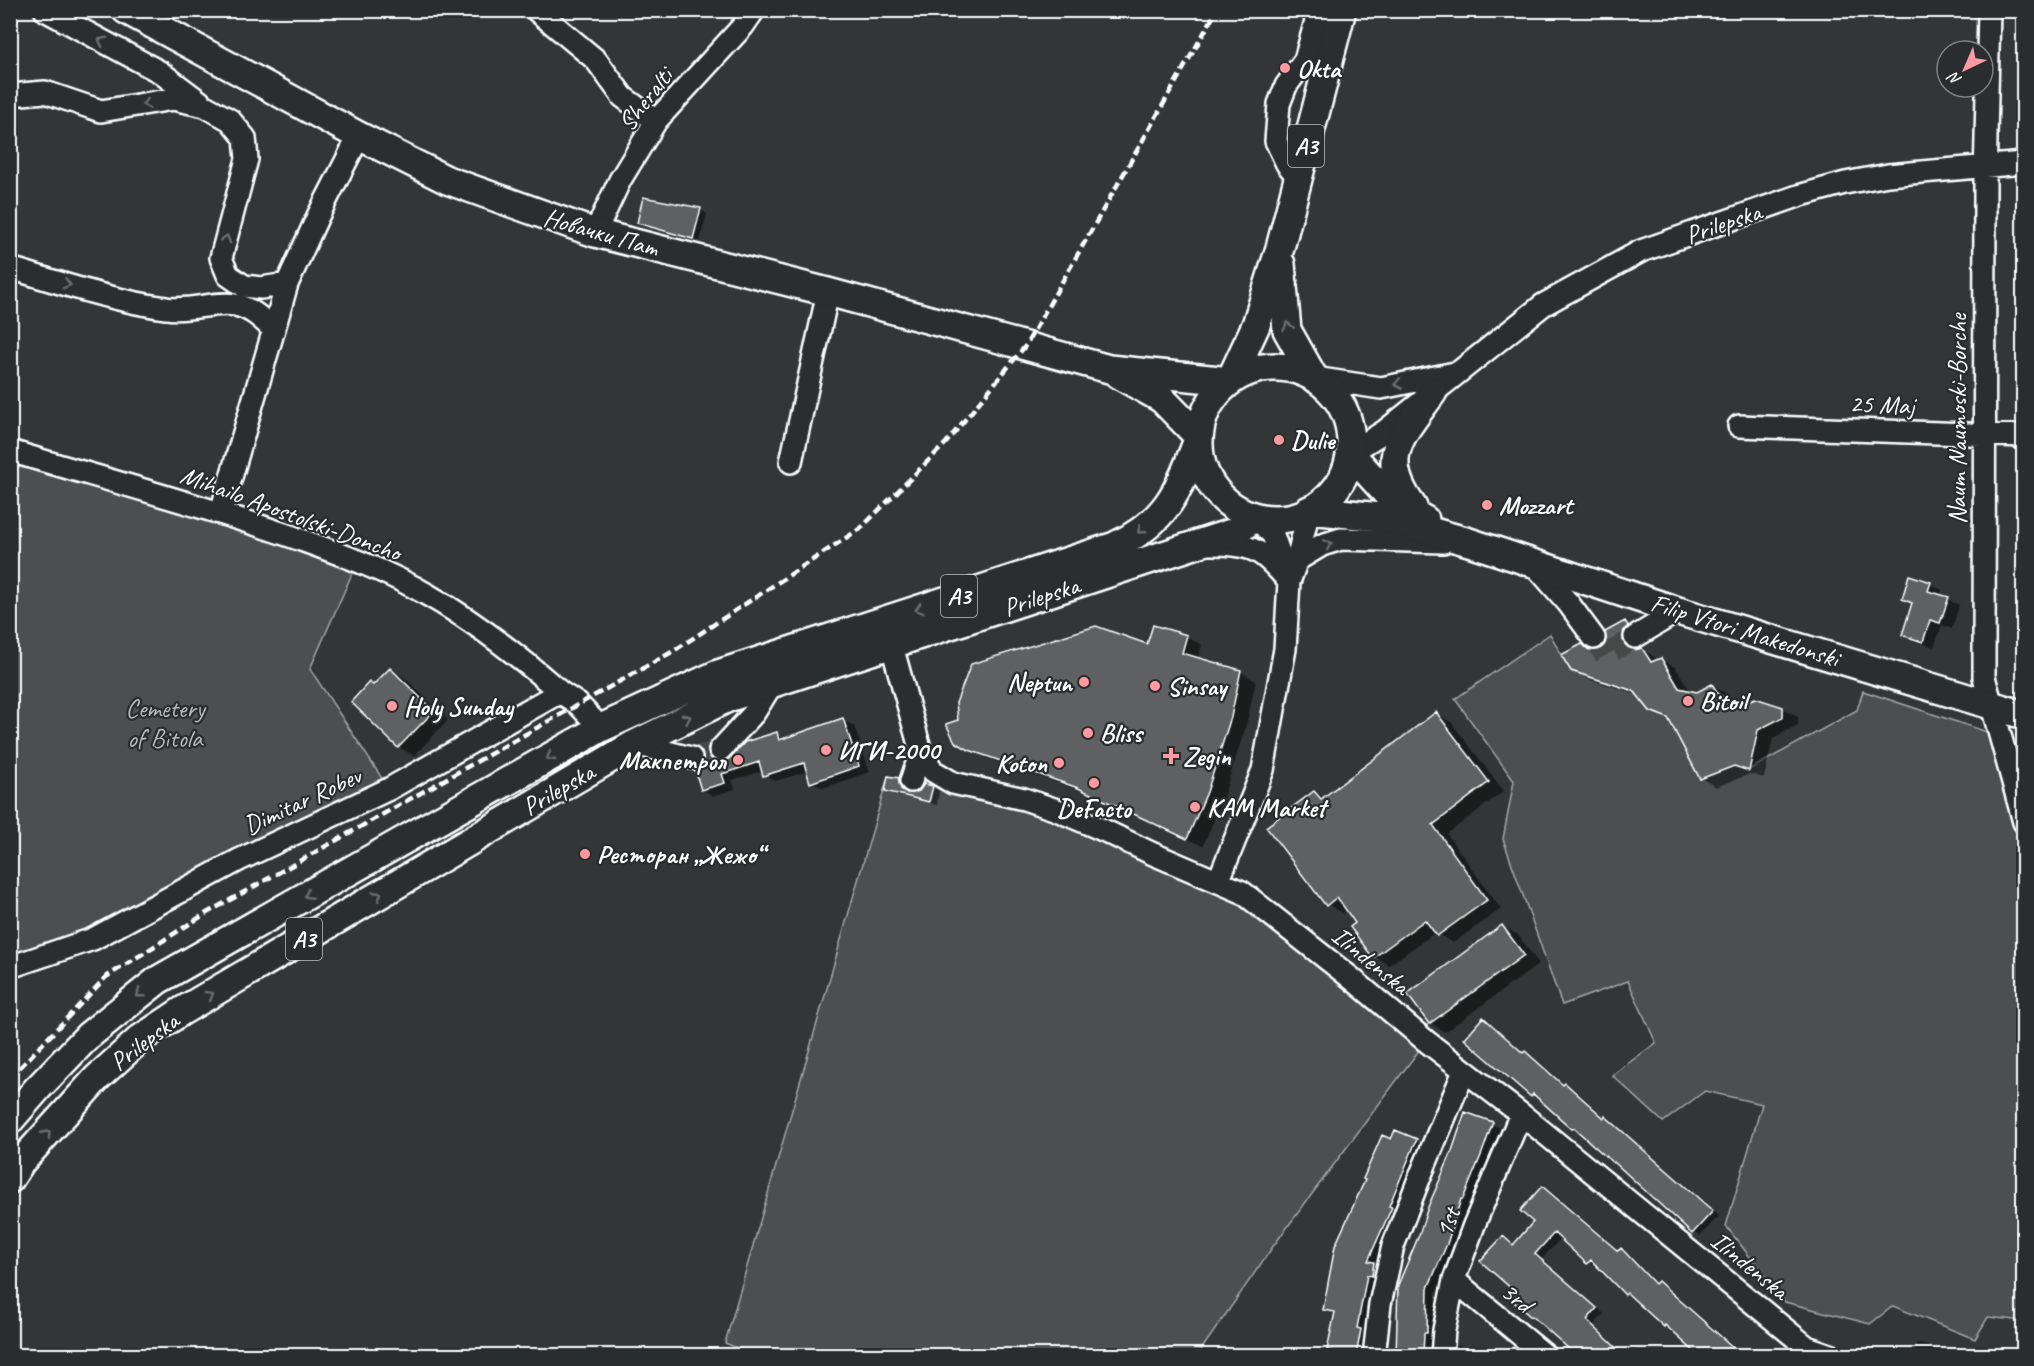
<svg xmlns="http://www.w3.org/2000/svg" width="2034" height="1366" viewBox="0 0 2034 1366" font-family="Caveat,sans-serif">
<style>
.green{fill:#4c4f50;stroke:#a6a7a8;stroke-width:1.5}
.shadow{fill:#0007}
.building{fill:#5f6162;stroke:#fff;stroke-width:1.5}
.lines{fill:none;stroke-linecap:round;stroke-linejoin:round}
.minor-tunnel{stroke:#47494a;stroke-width:21;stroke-dasharray:21 10;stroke-linecap:butt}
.minor-casing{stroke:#fff;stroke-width:26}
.major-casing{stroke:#fff;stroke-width:32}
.minor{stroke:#2a2d2e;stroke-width:21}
.major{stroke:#2a2d2e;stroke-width:27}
.rail{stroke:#fff;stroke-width:4.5;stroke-dasharray:9 4.5;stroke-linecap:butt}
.oneway{stroke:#6a6c6d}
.poi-dot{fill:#ff9aa2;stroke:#2a2d2e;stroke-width:2}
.labels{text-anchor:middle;stroke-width:4.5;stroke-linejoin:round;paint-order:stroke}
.shield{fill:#2a2d2e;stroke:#bfc0c0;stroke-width:1.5}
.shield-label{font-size:24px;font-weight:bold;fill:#fff}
.poi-label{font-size:26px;font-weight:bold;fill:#fff;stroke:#2a2d2e;text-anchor:start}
.street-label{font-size:26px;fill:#fff;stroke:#2a2d2e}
.park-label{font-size:26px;fill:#b7b9b9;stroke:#2a2d2e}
</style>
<rect width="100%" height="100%" fill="#333536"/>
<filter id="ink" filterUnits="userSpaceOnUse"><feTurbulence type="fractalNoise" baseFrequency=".0167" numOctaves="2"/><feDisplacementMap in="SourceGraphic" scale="12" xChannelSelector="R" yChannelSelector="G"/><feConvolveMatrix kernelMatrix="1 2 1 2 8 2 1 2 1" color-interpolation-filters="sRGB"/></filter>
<g filter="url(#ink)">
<path class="green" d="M10 451 358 560 310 669 389 789 10 967Z
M1550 634 1571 671 1634 691 1650 711 1668 718 1700 779 1734 766 1749 770 1857 710 1863 691 1987 732 2005 752 2023 822V1321L1988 1317 1975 1339 1893 1306 1870 1324 1785 1302 1726 1226 1762 1104 1705 1091 1663 1122 1612 1075 1656 1043 1628 981 1562 1005 1503 839 1514 781 1455 699Z
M888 776 951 789 1024 799 1242 892 1426 1041 1274 1245 1201 1350 1194 1355 757 1356 725 1343Z"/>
<path class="shadow" d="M2023 194H2024V252L2022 251Z
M700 210 707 214 700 241 646 226 639 222Z
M2023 462H2024V555H2023Z
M1910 577 1930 584 1942 590 1940 596 1959 605 1952 629 1942 625 1934 647 1915 641 1904 634 1914 604 1903 598Z
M1625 623 1640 631 1637 646 1638 650 1642 649 1658 660 1661 659 1676 668 1691 692 1698 694 1712 686 1727 694 1733 703 1741 707 1782 708 1798 717V725L1773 738 1764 778 1750 774 1716 787 1701 778 1671 721 1651 710 1640 695 1588 679 1572 669 1582 646 1592 651 1602 650Z
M1154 627 1187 637 1202 645 1198 659 1241 672 1256 681 1246 726 1222 801 1203 846 1095 796 986 758 956 741 1148 646Z
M390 670 405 678 448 720 414 756 399 747 353 702 374 686Z
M1436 714 1451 722 1504 791 1447 834 1501 909 1453 943 1436 932 1389 965 1374 956 1357 924 1347 910 1343 913 1327 904 1314 792 1325 798Z
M843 720 854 726 870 772 823 788 812 782 808 771 776 781 764 775 763 771 732 780 735 789 713 796 702 789 701 768 705 762 708 748 719 755 720 764 776 734 786 739Z
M898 780 906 784 908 795 932 787 939 791 937 805 894 795 886 791Z
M1502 926 1518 935 1539 964 1445 1032 1430 1023 1409 994Z
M1484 1019 1491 1023 1525 1054 1533 1057 1565 1086 1566 1085 1573 1089 1605 1118 1613 1122 1719 1216 1700 1236 1693 1232 1621 1166 1573 1128 1540 1098 1539 1100 1532 1095Z
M1466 1114 1501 1128 1491 1158 1472 1203 1470 1202 1455 1249 1436 1293 1435 1337H1432L1431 1356H1394L1395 1348H1398L1452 1154Z
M1396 1132 1425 1145 1400 1214 1376 1265 1382 1269 1376 1279 1366 1333 1369 1335 1365 1356H1328L1336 1314 1325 1309Z
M1543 1188 1551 1192 1620 1251 1629 1255 1657 1284 1658 1283 1666 1287 1746 1356H1701L1633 1298 1625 1294 1598 1265 1596 1267 1588 1262 1561 1238 1542 1259 1604 1314 1594 1325 1626 1355 1633 1347 1646 1356H1579L1515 1290 1503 1238 1514 1245 1535 1222Z
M1917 1343 1956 1354 1959 1356H1914Z
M1457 1346H1490L1499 1351V1356H1457Z"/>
<path class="building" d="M643 197 701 208 693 239 637 223Z
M1909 575 1931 582 1928 591 1949 597 1940 623 1930 620 1923 642 1902 635 1912 603 1902 599Z
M1625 621 1628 626 1624 630 1622 637 1624 644 1635 650 1642 648 1651 662 1661 658 1679 688 1697 692 1712 684 1719 695 1741 705 1755 698 1783 707V717L1758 730 1749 771 1734 766 1700 779 1668 718 1650 711 1634 691 1571 671 1561 655 1582 644 1589 650 1601 649 1606 643 1605 632Z
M1153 625 1187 635 1182 653 1241 670 1231 717 1207 792 1187 839 1078 788 969 750 955 742 946 724 958 720 956 703 971 664 1096 626 1147 644Z
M390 668 434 711 398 748 351 702 369 682 373 685Z
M1436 712 1489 782 1433 825 1487 900 1437 936 1425 920 1373 958 1350 927 1355 923 1337 897 1326 906 1266 827 1314 791 1321 799Z
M843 718 859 766 810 783 804 763 763 776 759 762 722 774 725 783 701 790 695 770 700 767 703 762V755L700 749 708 747V753L711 759 717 762H723L729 759 745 742 777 732 779 740Z
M888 776 899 778 901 789 907 793 919 791 924 784 933 786 929 802 885 791Z
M1502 925 1524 955 1429 1024 1407 994Z
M1483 1017 1523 1053 1525 1051 1563 1085 1565 1083 1604 1118 1605 1116 1713 1211 1692 1234 1614 1162 1613 1163 1574 1128 1572 1129 1533 1094 1531 1097 1464 1039Z
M1465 1112 1493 1122 1482 1153 1463 1199H1461L1447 1244 1428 1288 1427 1333H1424L1423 1356H1396L1398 1285 1419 1235 1428 1207 1451 1154Z
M1395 1130 1417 1139 1389 1206 1392 1207 1368 1261 1374 1262 1372 1276 1367 1275 1357 1328 1361 1329 1356 1356 1327 1350 1335 1312 1323 1310 1335 1246 1365 1180 1363 1179 1382 1135 1391 1139Z
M1542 1186 1618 1251 1621 1248 1655 1284 1658 1281 1743 1356H1699L1665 1325 1664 1327 1627 1293 1625 1295 1591 1260 1587 1264 1554 1233 1535 1254 1597 1308 1587 1320 1625 1356H1577L1532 1316 1531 1317 1507 1296 1513 1290 1480 1261 1503 1236 1513 1245 1533 1222 1520 1211Z"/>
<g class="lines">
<path class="minor-tunnel" d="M1594 638 1605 656 1635 637
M691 758 720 750"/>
<g class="minor-casing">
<path id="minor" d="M45 10 160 72 200 102
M536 10 596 60 623 97 656 121
M1989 10 1985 180 1984 677 2024 822
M10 95 45 92 101 111 173 99 205 106 230 120 245 138 247 159 221 258 228 275 244 286 261 288 287 284
M1298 177 1287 164 1276 141 1279 104 1286 86 1305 60 1319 10
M595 233 620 180 656 121 743 26 754 10
M10 268C61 283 114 301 166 308 190 312 214 301 235 305 251 308 261 318 273 329
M1314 378 1381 388 1455 373
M1739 426 2024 436
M10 451C104 479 198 504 290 536 337 553 384 569 428 595 476 622 519 656 560 692
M1350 453 1385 431 1543 305 1641 251 1798 196 1845 183 1888 175 2024 163
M791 462 828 292
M221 512 287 284 318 216 359 136
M1255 517 1273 535 1286 573
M1211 544C1253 544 1263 550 1289 582
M1297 560 1309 510
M1534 564 1569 604 1594 638
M1635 637 1678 611
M892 646 921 752 933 771 953 783 1024 799 1057 810 1103 830 1151 853 1242 892 1351 978 1426 1041 1521 1114 1807 1347 1833 1356
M635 744 691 758
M720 750 754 713 773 682
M911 781 921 752
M1218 882 1263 770 1285 649 1289 582 1297 560 1322 545 1341 539 1443 542
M10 967 93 939 239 860 389 789 560 692 578 704 601 728
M1454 1280 1546 1356
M1374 1356 1380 1304 1393 1246 1419 1179 1464 1071
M1442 1356 1444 1330 1454 1280 1474 1225 1521 1114"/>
</g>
<g class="major-casing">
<path id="major" d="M126 10 359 136 447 180 595 233 828 292 1109 369 1230 381 1256 325 1280 248 1342 10
M1281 264 1287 330 1314 378
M1199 443a76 76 0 1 1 152 0a76 76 0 1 1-152 0Z
M1350 453 1396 504 1425 520
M1413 507C1376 457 1402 435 1433 392
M1309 510 1380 517 1469 542 1678 611 2024 715
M10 1120 38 1088 88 1036 158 980 601 728 718 674 1115 546C1169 520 1179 489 1199 437L1162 399 1118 374
M10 1179 21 1162 97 1078 140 1039 182 1011 635 744 728 698 1237 531 1255 517"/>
</g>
<use href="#minor" class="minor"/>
<use href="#major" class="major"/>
<path class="rail" d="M10 1078 106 977 205 914 672 652 861 528 946 443 1026 345 1217 10"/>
</g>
<defs><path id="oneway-chevron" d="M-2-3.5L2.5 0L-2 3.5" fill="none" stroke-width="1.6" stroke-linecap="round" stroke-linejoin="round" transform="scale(1.5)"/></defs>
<g class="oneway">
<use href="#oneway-chevron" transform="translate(102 41) rotate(-152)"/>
<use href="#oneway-chevron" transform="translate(146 104) rotate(170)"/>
<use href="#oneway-chevron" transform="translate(226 239) rotate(-75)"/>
<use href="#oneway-chevron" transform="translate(67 284) rotate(15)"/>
<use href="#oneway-chevron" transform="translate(1288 326) rotate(-104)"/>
<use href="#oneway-chevron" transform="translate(1398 384) rotate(169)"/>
<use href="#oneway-chevron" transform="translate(1141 530) rotate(139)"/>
<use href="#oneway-chevron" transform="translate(1328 544) rotate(-22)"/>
<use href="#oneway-chevron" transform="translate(919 609) rotate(162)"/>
<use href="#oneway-chevron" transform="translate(687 718) rotate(-26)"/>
<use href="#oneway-chevron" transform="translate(550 757) rotate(150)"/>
<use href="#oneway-chevron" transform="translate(308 895) rotate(150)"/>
<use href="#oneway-chevron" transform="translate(378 895) rotate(-31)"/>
<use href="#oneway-chevron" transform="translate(140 994) rotate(142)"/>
<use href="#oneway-chevron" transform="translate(210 995) rotate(-30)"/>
<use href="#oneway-chevron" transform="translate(47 1134) rotate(-48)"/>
</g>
</g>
<g class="poi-dot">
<circle cx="1285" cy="68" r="6"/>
<circle cx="1279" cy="440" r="6"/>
<circle cx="1487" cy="505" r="6"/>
<circle cx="1084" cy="682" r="6"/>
<circle cx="1155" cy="686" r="6"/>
<circle cx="1688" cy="701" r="6"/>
<circle cx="392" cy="706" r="6"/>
<circle cx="1088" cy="733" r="6"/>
<circle cx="826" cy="750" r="6"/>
<path d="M1168 747h6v6h6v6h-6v6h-6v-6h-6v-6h6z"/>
<circle cx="738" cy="760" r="6"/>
<circle cx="1059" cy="763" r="6"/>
<circle cx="1094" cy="783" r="6"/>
<circle cx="1195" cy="807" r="6"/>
<circle cx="585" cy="854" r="6"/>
</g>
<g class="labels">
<g class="shield">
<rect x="1288" y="125" width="36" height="42" rx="4.5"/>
<rect x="941" y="575" width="36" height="42" rx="4.5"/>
<rect x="286" y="918" width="36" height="42" rx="4.5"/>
</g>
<g class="shield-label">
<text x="1306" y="154">A3</text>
<text x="959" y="604">A3</text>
<text x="304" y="947">A3</text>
</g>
<g class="poi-label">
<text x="1297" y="77">Okta</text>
<text x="1291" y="449">Dulie</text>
<text x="1499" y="514">Mozzart</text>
<text x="1072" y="691" text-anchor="end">Neptun</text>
<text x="1167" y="695">Sinsay</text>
<text x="1700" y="710">Bitoil</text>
<text x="404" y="715">Holy Sunday</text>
<text x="1100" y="742">Bliss</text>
<text x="838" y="759">ИГИ-2000</text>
<text x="1183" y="765">Zegin</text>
<text x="726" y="769" text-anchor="end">Макпетрол</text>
<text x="1047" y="772" text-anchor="end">Koton</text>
<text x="1207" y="816">KAM Market</text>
<text x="1094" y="817" text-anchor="middle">DeFacto</text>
<text x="597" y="863">Ресторан „Жежо“</text>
</g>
<g class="street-label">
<text transform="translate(645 99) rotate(-52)" y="9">Sheralti</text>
<text transform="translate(1723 223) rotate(-19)" y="9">Prilepska</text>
<text transform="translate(601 232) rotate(16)" y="9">Новачки Пат</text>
<text transform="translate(1882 404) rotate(2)" y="9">25 Maj</text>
<text transform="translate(1957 419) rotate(-90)" y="9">Naum Naumoski-Borche</text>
<text transform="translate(291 513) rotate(20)" y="9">Mihailo Apostolski-Doncho</text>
<text transform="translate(1041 596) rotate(-18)" y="9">Prilepska</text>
<text transform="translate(1745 630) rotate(17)" y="9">Filip Vtori Makedonski</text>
<text transform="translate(558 789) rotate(-30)" y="9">Prilepska</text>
<text transform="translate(302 800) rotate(-25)" y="9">Dimitar Robev</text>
<text transform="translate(1371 960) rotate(39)" y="9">Ilindenska</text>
<text transform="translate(144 1041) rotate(-37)" y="9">Prilepska</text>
<text transform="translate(1447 1222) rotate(-69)" y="9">1st</text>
<text transform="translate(1750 1265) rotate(39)" y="9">Ilindenska</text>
<text transform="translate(1517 1297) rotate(39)" y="9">3rd</text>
</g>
<g class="park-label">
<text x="165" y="717">Cemetery<tspan x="165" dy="30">of Bitola</tspan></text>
</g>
</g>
<rect width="2034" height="1366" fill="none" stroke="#2a2d2e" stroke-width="36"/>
<rect x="18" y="18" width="1998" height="1330" fill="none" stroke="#fff" stroke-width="2" filter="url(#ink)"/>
<g transform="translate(1965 69) rotate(224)"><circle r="28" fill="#2a2d2e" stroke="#7f8182" stroke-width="1.5"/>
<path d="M0-4.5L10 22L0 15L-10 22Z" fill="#ff9aa2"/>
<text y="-9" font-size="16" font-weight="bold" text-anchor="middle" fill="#ffffff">N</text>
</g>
</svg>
